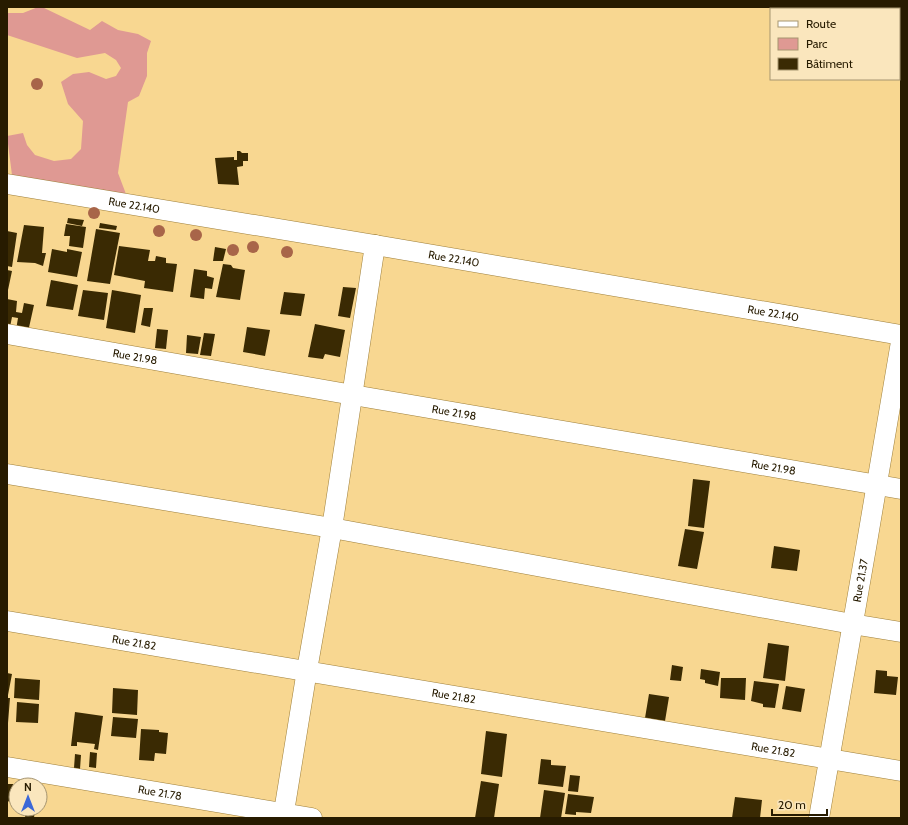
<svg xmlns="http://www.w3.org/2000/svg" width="908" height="825" viewBox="0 0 908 825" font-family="Cabin,sans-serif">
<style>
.green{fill:#df9993}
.building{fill:#3a2a03}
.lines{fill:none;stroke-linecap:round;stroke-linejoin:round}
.street-casing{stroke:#9e7f3a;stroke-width:21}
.street{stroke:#fff;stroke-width:20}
.tree{fill:#a86549}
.labels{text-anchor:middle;stroke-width:4;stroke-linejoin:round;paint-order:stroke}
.street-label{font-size:11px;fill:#271b00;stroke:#fae6bd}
</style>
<rect width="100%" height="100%" fill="#f8d791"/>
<path class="green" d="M38 7H42L90 30 102 21 118 30 138 34 151 41 147 53V76L139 96 128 102 118 173 126 194 12 175 7 136 23 133 27 145 35 155 54 161 71 159 81 149 83 121 68 104 61 82 73 74 89 72 106 79 116 76 121 68 116 60 105 53 77 58 7 35V13H23Z"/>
<path class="building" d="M237 151H240L242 153H248V161H243V166L237 167 239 185 218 184 215 158 234 157V160H237Z
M68 218 84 220 82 226 67 223Z
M100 223 117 226 116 230 99 228Z
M66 224 86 227 83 248 69 246 70 236H64Z
M24 225 44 227 42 253H46L43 266 35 263 17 262Z
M96 229 120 233 110 284 87 281Z
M7 231 17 233 12 267 7 266Z
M119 246 150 250 148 261H155L156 256 166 258V263L177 264 173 292 144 288 145 281 114 275Z
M215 247 226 249 223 261H213Z
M52 249 67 252V249L82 252 77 277 48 272Z
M223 264 231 265 233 268 245 270 240 300 216 297Z
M194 269 207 271V276L214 278 212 289 205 288 204 299 190 297Z
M7 270 12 271 8 290H7Z
M51 280 78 285 73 310 46 306Z
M343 287 356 288 350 318 338 316Z
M83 290 108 293 104 320 78 316Z
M112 290 141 295 135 333 106 328Z
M284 292 305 294 301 316 280 314Z
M7 299 17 301 16 312 22 313 24 303 34 305 28 332 16 330 18 318 12 317 10 327H7Z
M144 308H153L150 327 141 325Z
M315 324 345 330 340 357 325 354 323 359 308 357Z
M247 327 270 330 265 356 243 352Z
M157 329 168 330 166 349 155 348Z
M204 333 215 334 211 356 200 355Z
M187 335 201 337 198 354 186 353Z
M693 479 710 481 704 528 688 526Z
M685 529 704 532 697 569 678 566Z
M774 546 800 550 797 571 771 568Z
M768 643 789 646 785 681 763 678Z
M672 665 683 667 681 681 670 680Z
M701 669 720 672 718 686 705 683V680L700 679Z
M876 670 887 671V676L898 677 896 695 874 693Z
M7 673 12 674 8 695H7Z
M15 678 40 680 39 700 14 698Z
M721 678H746L745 700 720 698Z
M754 681 779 684 775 708 763 707V704L751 701Z
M786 686 805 689 801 712 782 709Z
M113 688 138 690 137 715 112 713Z
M649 694 669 697 665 721 645 718Z
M7 698H10L8 723H7Z
M17 702 39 704 38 723 16 722Z
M75 712 103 716 98 750 94 749 95 744 77 742V746H71Z
M113 717 138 719 136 738 111 736Z
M141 729 159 730V732L168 733 166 754 155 753 154 761 139 760Z
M486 731 507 734 502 777 481 774Z
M90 752 97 753 96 768 89 767Z
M75 754 81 755 80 769 74 768Z
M541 759 551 760V765L566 766 563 787 538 784Z
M570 775 580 776 578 792 568 791Z
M481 781 499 784 494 818H475Z
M7 784H13L11 802 7 801Z
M544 790 565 793 561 818H540Z
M568 794 594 797 591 813 576 812V815L565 814Z
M735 797 762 800 760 818H732Z
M26 809H35L34 818H25Z"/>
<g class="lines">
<g class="street-casing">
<g id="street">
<path d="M850 7 852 9"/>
<path d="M899 63 901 65"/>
<path id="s1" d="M7 184 375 245 901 335"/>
<path id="s2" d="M7 334 353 395 901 489"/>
<path d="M7 474 332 528 852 624 901 632"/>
<path id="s3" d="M7 621 901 771"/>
<path id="s4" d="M7 767 312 818"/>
<path d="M283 818 307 670 332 528 375 245"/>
<path id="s5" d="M819 818C846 659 875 501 901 342"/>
</g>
</g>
<use href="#street" class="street"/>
</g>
<g class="tree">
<circle cx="37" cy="84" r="6"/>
<circle cx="94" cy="213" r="6"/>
<circle cx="159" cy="231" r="6"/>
<circle cx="196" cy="235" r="6"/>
<circle cx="253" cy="247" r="6"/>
<circle cx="233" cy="250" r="6"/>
<circle cx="287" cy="252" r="6"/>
</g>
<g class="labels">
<g class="street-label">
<text dy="4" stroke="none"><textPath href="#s1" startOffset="129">Rue 22.140</textPath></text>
<text dy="4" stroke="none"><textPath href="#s1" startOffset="453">Rue 22.140</textPath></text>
<text dy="4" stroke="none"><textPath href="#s1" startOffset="777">Rue 22.140</textPath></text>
<text dy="4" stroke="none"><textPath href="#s2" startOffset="130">Rue 21.98</textPath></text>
<text dy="4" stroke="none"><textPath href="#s2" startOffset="454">Rue 21.98</textPath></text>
<text dy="4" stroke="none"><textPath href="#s2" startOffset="778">Rue 21.98</textPath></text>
<text dy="4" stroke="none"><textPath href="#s5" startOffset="241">Rue 21.37</textPath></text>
<text dy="4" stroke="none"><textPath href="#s3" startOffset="129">Rue 21.82</textPath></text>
<text dy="4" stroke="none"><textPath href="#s3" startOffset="453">Rue 21.82</textPath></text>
<text dy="4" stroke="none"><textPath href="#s3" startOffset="777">Rue 21.82</textPath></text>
<text dy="4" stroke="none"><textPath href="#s4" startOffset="155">Rue 21.78</textPath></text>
</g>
</g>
<rect width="908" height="825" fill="none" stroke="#271b00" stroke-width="16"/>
<rect x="770" y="8" width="130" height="72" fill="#fae6bd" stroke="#a69571"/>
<rect x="778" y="21" width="20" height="6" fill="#ffffff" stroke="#a69571"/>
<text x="806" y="28" font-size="12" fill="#271b00">Route</text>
<rect x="778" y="38" width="20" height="12" fill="#df9993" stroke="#a69571"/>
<text x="806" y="48" font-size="12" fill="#271b00">Parc</text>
<rect x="778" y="58" width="20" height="12" fill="#3a2a03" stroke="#a69571"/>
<text x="806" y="68" font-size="12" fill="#271b00">Bâtiment</text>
<g transform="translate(28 797)"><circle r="19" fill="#fae6bd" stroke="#a69571"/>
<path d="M0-3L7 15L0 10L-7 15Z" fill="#3b67d7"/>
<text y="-6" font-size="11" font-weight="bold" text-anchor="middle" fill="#271b00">N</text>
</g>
<path d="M772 809v6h55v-6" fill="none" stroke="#271b00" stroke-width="2"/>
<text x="778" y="809" font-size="12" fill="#271b00" stroke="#fae6bd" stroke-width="3" paint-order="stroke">20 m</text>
</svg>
